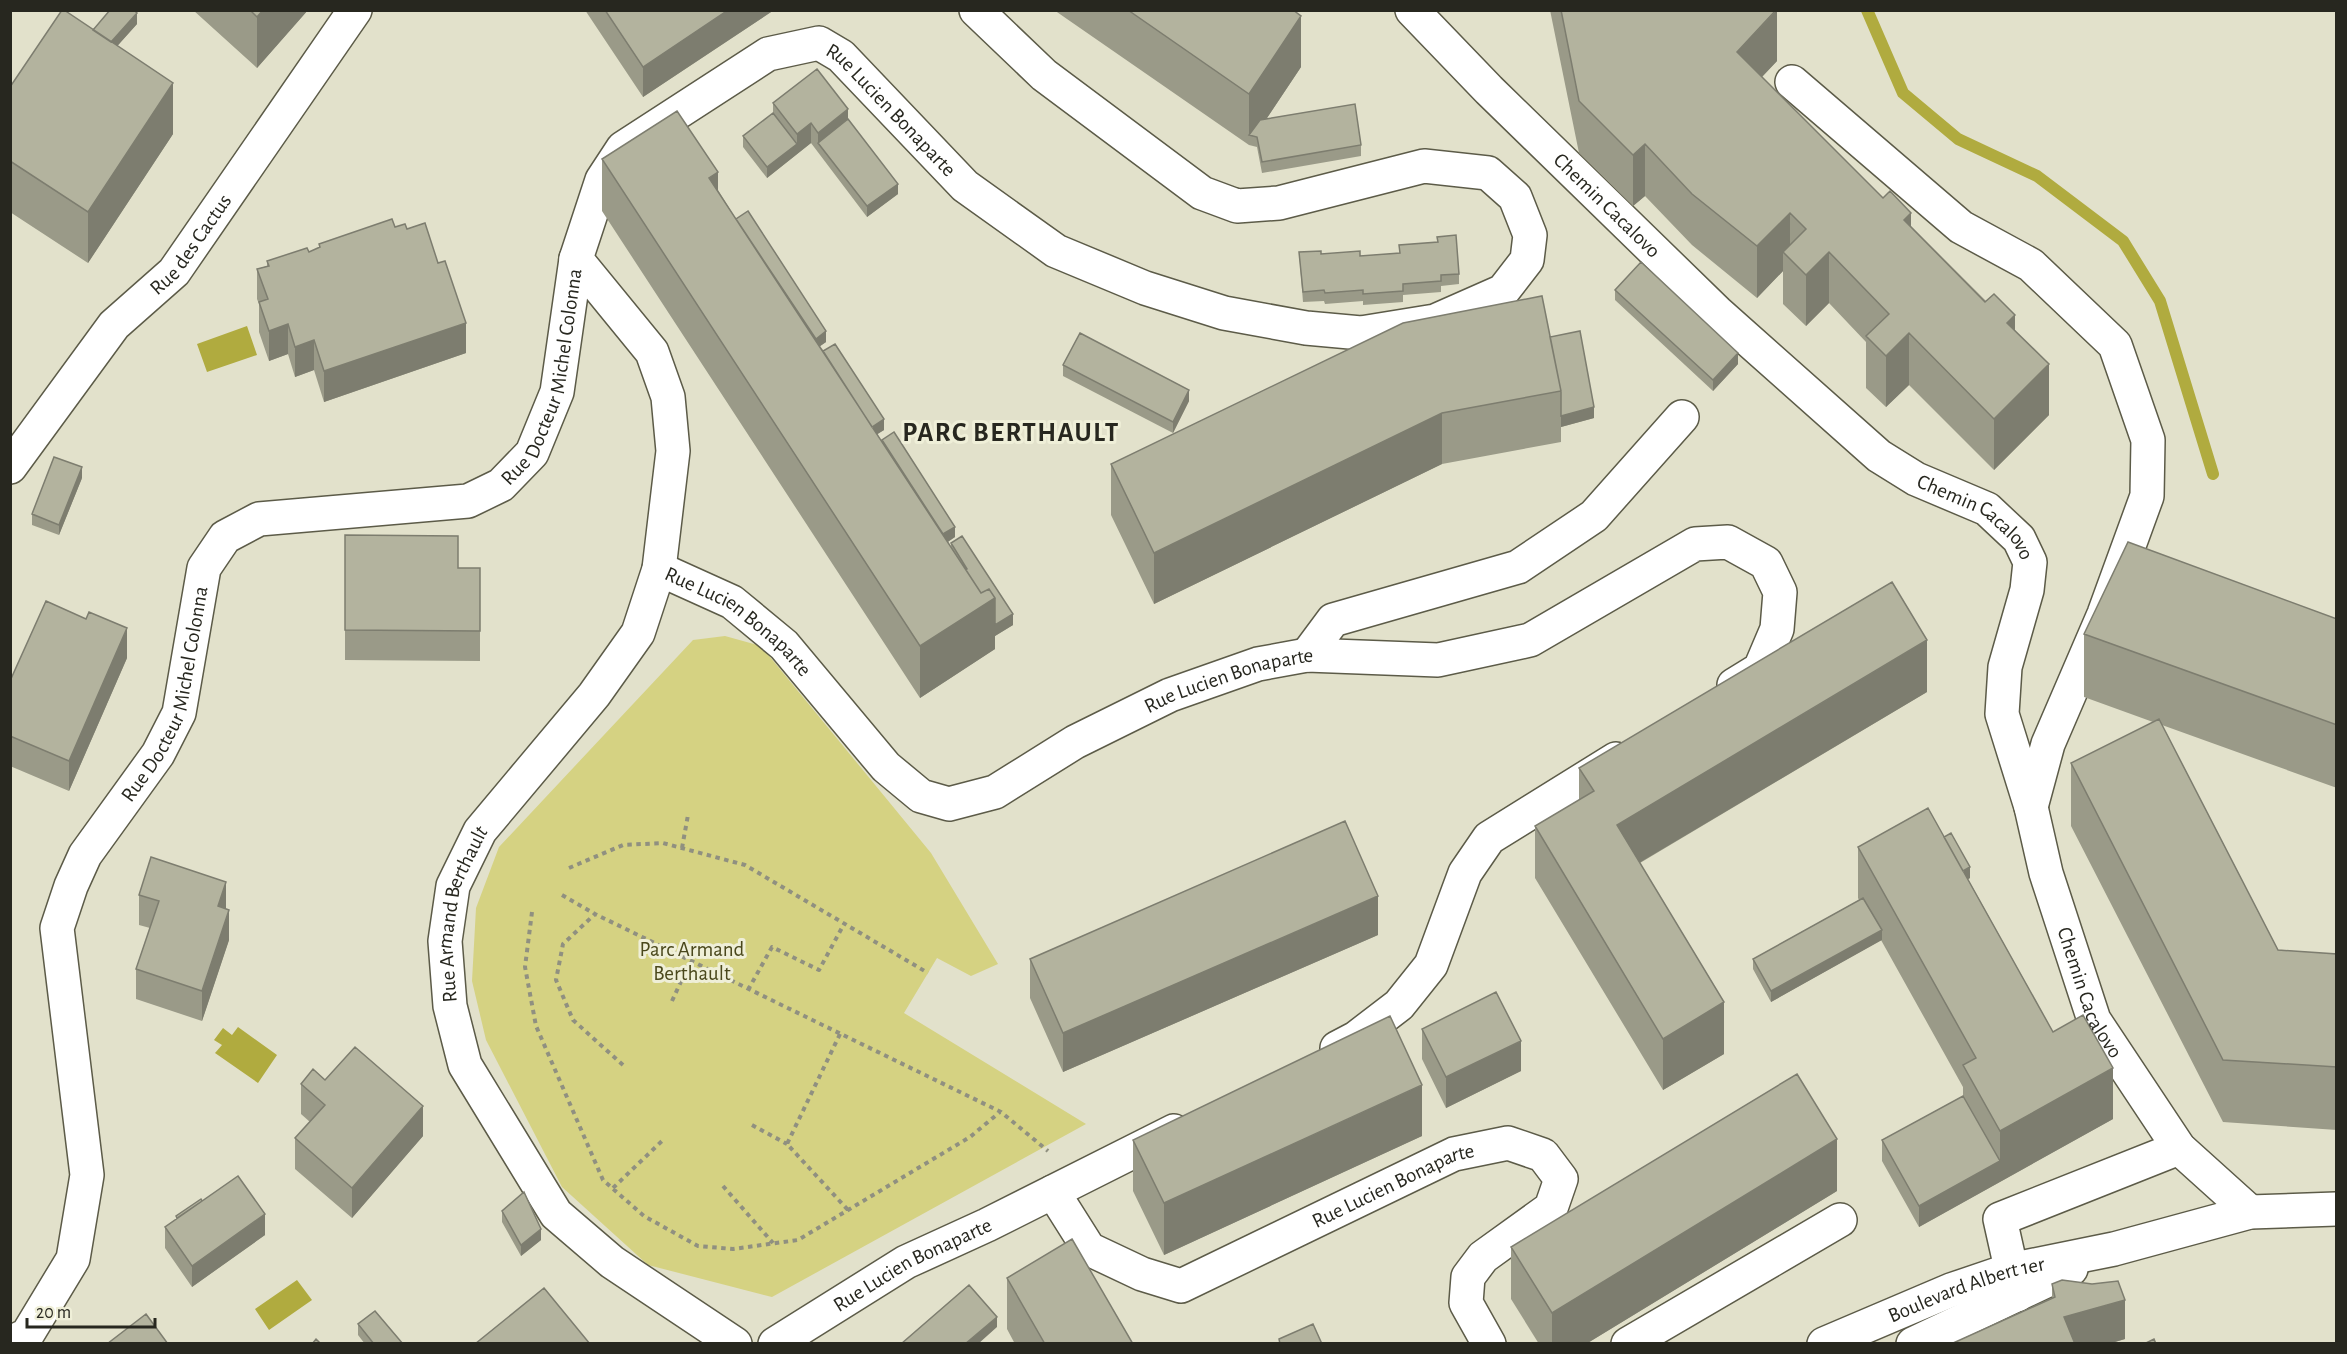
<svg xmlns="http://www.w3.org/2000/svg" width="2347" height="1354" viewBox="0 0 2347 1354" font-family="'Alegreya Sans',sans-serif">
<style>
.green{fill:#d5d282}
.water{fill:#b0ab3f}
.lines{fill:none;stroke-linecap:round;stroke-linejoin:round}
.stream{stroke:#b0ab3f;stroke-width:12}
.minor-casing{stroke:#5c5b48;stroke-width:36}
.major-casing{stroke:#5c5b48;stroke-width:36}
.path{stroke:#909080;stroke-width:4;stroke-dasharray:4.5 4.5;stroke-linecap:butt}
.minor{stroke:#fff;stroke-width:33}
.major{stroke:#fff;stroke-width:33}
.wall{fill:#9a9a88}
.shaded-wall{fill:#7d7d6f}
.building{fill:#b3b39e;stroke:#7d7d6f;stroke-width:1.5}
.labels{text-anchor:middle;stroke-width:6;stroke-linejoin:round;paint-order:stroke}
.street-label{font-size:21px;fill:#27271f;stroke:#efefd8}
.park-label{font-size:21px;fill:#4a481c;stroke:#efefd8}
.district-label{font-size:27px;font-weight:bold;letter-spacing:1.5px;fill:#27271f;stroke:#efefd8}
</style>
<rect width="100%" height="100%" fill="#e2e1cb"/>
<path class="green" d="M725 636 761 646 931 853 998 964 971 976 937 958 904 1013 1086 1124 772 1297 648 1265 562 1187 486 1040 472 981 476 908 499 847 693 640Z"/>
<path class="water" d="M247 326 257 355 207 372 197 344Z
M238 1027 277 1055 258 1083 215 1053 222 1045 214 1040 223 1028 232 1035Z
M297 1280 312 1300 269 1330 255 1309Z"/>
<g class="lines">
<path class="stream" d="M1867 10 1903 93 1958 139 2037 176 2123 241 2160 301 2213 474"/>
<g class="minor-casing">
<g id="minor">
<path id="s1" d="M1412 10 1489 90 1717 312 1879 456 1916 479 1987 509 2019 539 2030 562 2027 590 2005 667 2002 714 2031 807 2046 873 2094 1020 2179 1148 2250 1212"/>
<path d="M1792 82 1961 227 2031 265 2115 345 2148 440 2147 496 2104 614 2048 744 2031 807"/>
<path id="s2" d="M10 467 114 325 174 272 355 10"/>
<path id="s3" d="M659 569 732 602 784 645 886 767 921 796 949 804 995 792 1075 742 1170 695 1258 664 1307 655 1438 660 1530 640 1695 544 1728 542 1766 563 1780 592 1777 629 1760 669 1734 685"/>
<path d="M1307 655 1333 620 1518 567 1594 516 1682 417"/>
<path d="M1337 1048 1356 1038 1399 1005 1431 965 1465 873 1489 838 1616 759"/>
<path id="s4" d="M1053 1192 1089 1249 1142 1274 1181 1286 1454 1154 1508 1143 1543 1155 1561 1179 1551 1208 1483 1257 1468 1277 1466 1303 1489 1344"/>
<path d="M2017 1295 2000 1219 2179 1148"/>
<path id="s5" d="M10 1343 27 1335 73 1259 87 1175 57 928 71 886 85 855 158 754 179 713 204 568 225 537 259 519 468 501 501 485 532 453 557 392 576 259"/>
<path id="s6" d="M735 1344 612 1262 556 1214 465 1065 450 1006 445 941 453 886 480 831 594 695 638 633 659 569 673 451 668 397 652 352 576 259 602 180 623 148 768 54 819 43 841 56 965 186 1056 251 1145 288 1224 313 1306 328 1361 333 1435 321 1503 291 1527 260 1530 235 1515 197 1488 173 1424 166 1279 203 1237 206 1202 193 1044 75 976 10"/>
<path id="s7" d="M775 1344 906 1262 987 1225 1174 1131"/>
<path d="M1628 1344 1840 1220"/>
</g>
</g>
<g class="major-casing">
<g id="major">
<path id="s8" d="M1824 1344 1951 1290 2010 1270 2114 1249 2250 1212 2336 1209"/>
<path d="M1913 1344 2071 1269"/>
</g>
</g>
<path class="path" d="M682 848 688 815
M569 868 623 845 663 843 745 865 928 973
M562 895 595 914
M532 912 525 967 536 1026 603 1180 644 1216 698 1246 733 1249 798 1240 970 1137 1000 1112
M748 990 772 947 819 970 844 924
M672 1001 690 962
M840 1034 787 1144 848 1210
M623 1065 573 1020 556 980 563 944 595 914 1001 1112 1048 1151
M752 1125 787 1144
M723 1186 773 1243
M613 1188 664 1139"/>
<use href="#minor" class="minor"/>
<use href="#major" class="major"/>
</g>
<path class="wall" d="M193 10H308L257 68Z
M585 10H774L643 97Z
M1054 10H1293L1301 67 1267 118 1361 145V156L1262 173 1257 147 1249 145Z
M1550 10H1777V61L1762 77 2015 330 2049 415 1994 470 1909 385 1886 407 1866 388V342L1829 303 1806 326 1783 304V271L1757 298 1692 245 1645 196 1633 206 1579 153Z
M137 24 117 46 173 134 88 263 10 212V87L93 30Z
M773 103 848 119 898 194 867 217 811 143 767 178 743 147V136L773 113Z
M602 159 718 190 736 219 826 342 820 346 884 430 877 434 882 442V440L955 537 948 542 951 547V543L1013 625 995 636V649L920 698 602 211Z
M395 227 407 229 466 353 324 402 314 370 295 377 288 354 269 361 259 332V304L257 299V269L267 266V261L309 252 319 248V244Z
M1437 237 1459 274V284L1441 286V292L1403 295V302L1363 305V301L1325 304 1324 301 1303 302 1299 252 1321 254 1360 256 1399 253 1437 242Z
M1615 290 1738 364 1713 391 1615 300Z
M1550 337 1594 418 1561 427V442L1442 464 1154 604 1111 515V464Z
M1063 365 1189 401 1173 433 1063 376Z
M82 478 59 535 32 525V514Z
M345 535 458 568H480V661L345 660Z
M2337 619V788L2162 725 2278 950 2337 954V1130L2223 1122 2071 826V763L2153 722 2084 697V634Z
M127 658 69 791 10 766V681Z
M1927 692 1640 863 1724 1054 1663 1090 1535 878V826L1579 800V768Z
M1944 837 1970 878 1968 879 2053 1032 2113 1119 1919 1227 1882 1161V1140L1963 1096V1087L1881 940 1771 1002 1753 969V959L1859 900 1858 898V847Z
M139 895 226 909 229 940 202 1021 136 999V969L150 928 139 925Z
M1378 935 1063 1072 1030 998V959Z
M1422 1029 1521 1071 1446 1108 1422 1059Z
M325 1080 423 1136 352 1218 295 1169V1138L310 1122 301 1114V1084Z
M1422 1136 1164 1255 1133 1191V1140Z
M1837 1191 1586 1344H1539L1511 1299V1247Z
M202 1201 265 1235 192 1287 165 1248V1227L176 1219V1216Z
M502 1211 541 1240 521 1256 502 1222Z
M1007 1278 1133 1344H1015L1007 1329Z
M2052 1284 2125 1339 2108 1344H1951L2052 1298Z
M358 1324 403 1344H365L358 1335Z"/>
<path class="shaded-wall" d="M263 10H308L257 68V17Z
M728 10H774L643 97V67Z
M1777 10V61L1737 103V52Z
M137 13V24L95 71V60Z
M1301 16V67L1255 136 1249 135V145V94Z
M173 83V134L88 263V212Z
M848 109V130L818 143V133Z
M811 123V143L767 178V167L797 144V134Z
M1645 144V196L1633 206V155Z
M718 172V224L709 178Z
M898 184V194L867 217V206Z
M1790 213V259L1783 252V271L1757 298V246Z
M1911 213V264L1904 220Z
M1829 252V303L1806 326V275Z
M2015 315V366L2007 323Z
M466 323V353L324 402V371Z
M288 324V354L269 361V331Z
M826 331V342L816 349V339Z
M1909 333V385L1886 407V356Z
M314 340V370L295 377V347Z
M1738 353V364L1713 391V380Z
M2049 364V415L1994 470V419Z
M1189 390V401L1173 433V422Z
M1594 407V418L1561 427V416Z
M1442 413V464L1154 604V553Z
M884 419V430L854 449V439Z
M82 467V478L59 535V525Z
M955 527V537L924 557V546Z
M995 598 1013 614V625L995 636V649L920 698V646Z
M127 628V658L69 791V761Z
M1927 640V692L1617 876V825Z
M1970 867V878L1946 892V881Z
M226 882V912L218 906Z
M1378 896V935L1063 1072V1033Z
M229 910V940L202 1021V991Z
M1882 930V940L1771 1002V991Z
M1724 1002V1054L1663 1090V1039Z
M1521 1041V1071L1446 1108V1077Z
M2113 1068V1119L1919 1227V1206L2000 1161V1131Z
M1422 1085V1136L1164 1255V1203Z
M423 1106V1136L352 1218V1188Z
M1837 1139V1191L1586 1344H1552V1313Z
M265 1214V1235L192 1287V1266Z
M541 1229V1240L521 1256V1245Z
M2125 1300V1339L2108 1344H2064V1317Z
M997 1317V1327L978 1344H965Z"/>
<path class="building" d="M62 10H64L173 83 88 212 10 161V87Z
M110 10H134L137 13 111 42 93 30Z
M250 10H263L257 17Z
M605 10H728L643 67Z
M1128 10H1293L1301 16 1249 94Z
M1561 10H1776L1737 52 1883 198 1890 191 1911 213 1904 220 1985 302 1994 294 2015 315 2007 323 2049 364 1994 419 1909 333 1886 356 1866 336 1889 314 1829 252 1806 275 1783 252 1806 229 1790 213 1757 246 1692 194 1645 144 1633 155 1579 101Z
M817 69 848 109 818 133 811 123 797 134 773 103Z
M1355 104 1361 145 1262 162 1257 137 1249 135 1260 120Z
M677 111 718 172 709 178 981 593 989 589 995 598 920 646 602 159Z
M773 113 797 144 767 167 743 136Z
M848 119 898 184 867 206 818 143Z
M748 211 826 331 816 339 736 219Z
M392 219 395 227 405 224 407 229 425 223 438 263 445 261 466 323 324 371 314 340 295 347 288 324 269 331 259 302 268 299 257 269 269 266 267 261 307 248 309 252 320 247 319 244Z
M1456 235 1459 274 1441 275V281L1403 284V291L1363 294V290L1325 293 1324 290 1303 292 1299 252 1321 251V254L1360 251V256L1400 253 1399 245 1438 242 1437 237Z
M1641 262 1738 353 1713 380 1615 290Z
M1542 296 1561 391 1442 413 1154 553 1111 464 1403 323Z
M1580 331 1594 407 1561 416V391L1550 337Z
M1080 333 1189 390 1173 422 1063 365Z
M835 344 884 419 872 427 823 351Z
M894 432 955 527 943 534 882 440Z
M54 457 82 467 59 525 32 514Z
M345 535 458 536V568H480V631L345 630Z
M962 536 1013 614 995 625V598L989 589 981 593 966 570 967 569 951 543Z
M2128 542 2337 619V725L2084 634Z
M1892 582 1927 640 1617 825 1724 1002 1663 1039 1535 826 1594 791 1579 768Z
M46 601 86 619 89 612 127 628 69 761 10 736V681Z
M2159 719 2278 950 2337 954V1067L2223 1060 2071 763Z
M1928 808 2053 1032 2083 1015 2113 1068 2000 1131 1963 1065 1976 1058 1858 847Z
M1345 821 1378 896 1063 1033 1030 959Z
M1951 833 1970 867 1963 871 1944 837Z
M151 857 226 882 218 906 229 910 202 991 136 969 159 901 139 895Z
M1863 898 1882 930 1771 991 1753 959Z
M1496 992 1521 1041 1446 1077 1422 1029Z
M1390 1016 1422 1085 1164 1203 1133 1140Z
M355 1047 423 1106 352 1188 295 1138 325 1105 301 1084 313 1069 325 1080Z
M1797 1074 1837 1139 1552 1313 1511 1247Z
M1963 1096 2000 1161 1919 1206 1882 1140Z
M238 1176 265 1214 192 1266 165 1227Z
M524 1192 541 1229 521 1245 502 1211Z
M201 1199 202 1201 177 1218 176 1216Z
M1072 1239 1133 1344H1045L1007 1278Z
M2062 1280 2092 1284 2118 1281 2125 1300 2064 1317 2075 1344H1951L2055 1297 2052 1284Z
M969 1285 997 1317 965 1344H901Z
M544 1288 590 1344H475Z
M375 1311 403 1344H374L358 1324Z
M146 1314 168 1344H107Z
M1313 1324 1322 1344H1280L1279 1339Z
M316 1339 321 1344H312Z
M2154 1339 2156 1344H2144Z"/>
<g class="labels">
<g class="street-label">
<text dy="7" stroke="none"><textPath href="#s6" startOffset="1746">Rue Lucien Bonaparte</textPath></text>
<text dy="7" stroke="none"><textPath href="#s1" startOffset="276">Chemin Cacalovo</textPath></text>
<text dy="7" stroke="none"><textPath href="#s2" startOffset="288">Rue des Cactus</textPath></text>
<text dy="7" stroke="none"><textPath href="#s5" startOffset="1280">Rue Docteur Michel Colonna</textPath></text>
<text dy="7" stroke="none"><textPath href="#s1" startOffset="762">Chemin Cacalovo</textPath></text>
<text dy="7" stroke="none"><textPath href="#s3" startOffset="96">Rue Lucien Bonaparte</textPath></text>
<text dy="7" stroke="none"><textPath href="#s3" startOffset="690">Rue Lucien Bonaparte</textPath></text>
<text dy="7" stroke="none"><textPath href="#s5" startOffset="704">Rue Docteur Michel Colonna</textPath></text>
<text dy="7" stroke="none"><textPath href="#s6" startOffset="552">Rue Armand Berthault</textPath></text>
<text dy="7" stroke="none"><textPath href="#s1" startOffset="1284">Chemin Cacalovo</textPath></text>
<text dy="7" stroke="none"><textPath href="#s4" startOffset="402">Rue Lucien Bonaparte</textPath></text>
<text dy="7" stroke="none"><textPath href="#s7" startOffset="159">Rue Lucien Bonaparte</textPath></text>
<text dy="7" stroke="none"><textPath href="#s8" startOffset="153">Boulevard Albert 1er</textPath></text>
</g>
<g class="park-label">
<text x="692" y="956">Parc Armand<tspan x="692" dy="24">Berthault</tspan></text>
</g>
<g class="district-label">
<text x="1011" y="441">PARC BERTHAULT</text>
</g>
</g>
<rect width="2347" height="1354" fill="none" stroke="#27271f" stroke-width="24"/>
<path d="M27 1318v9h128v-9" fill="none" stroke="#27271f" stroke-width="3"/>
<text x="36" y="1318" font-size="18" fill="#27271f" stroke="#efefd8" stroke-width="4.5" paint-order="stroke">20 m</text>
</svg>
